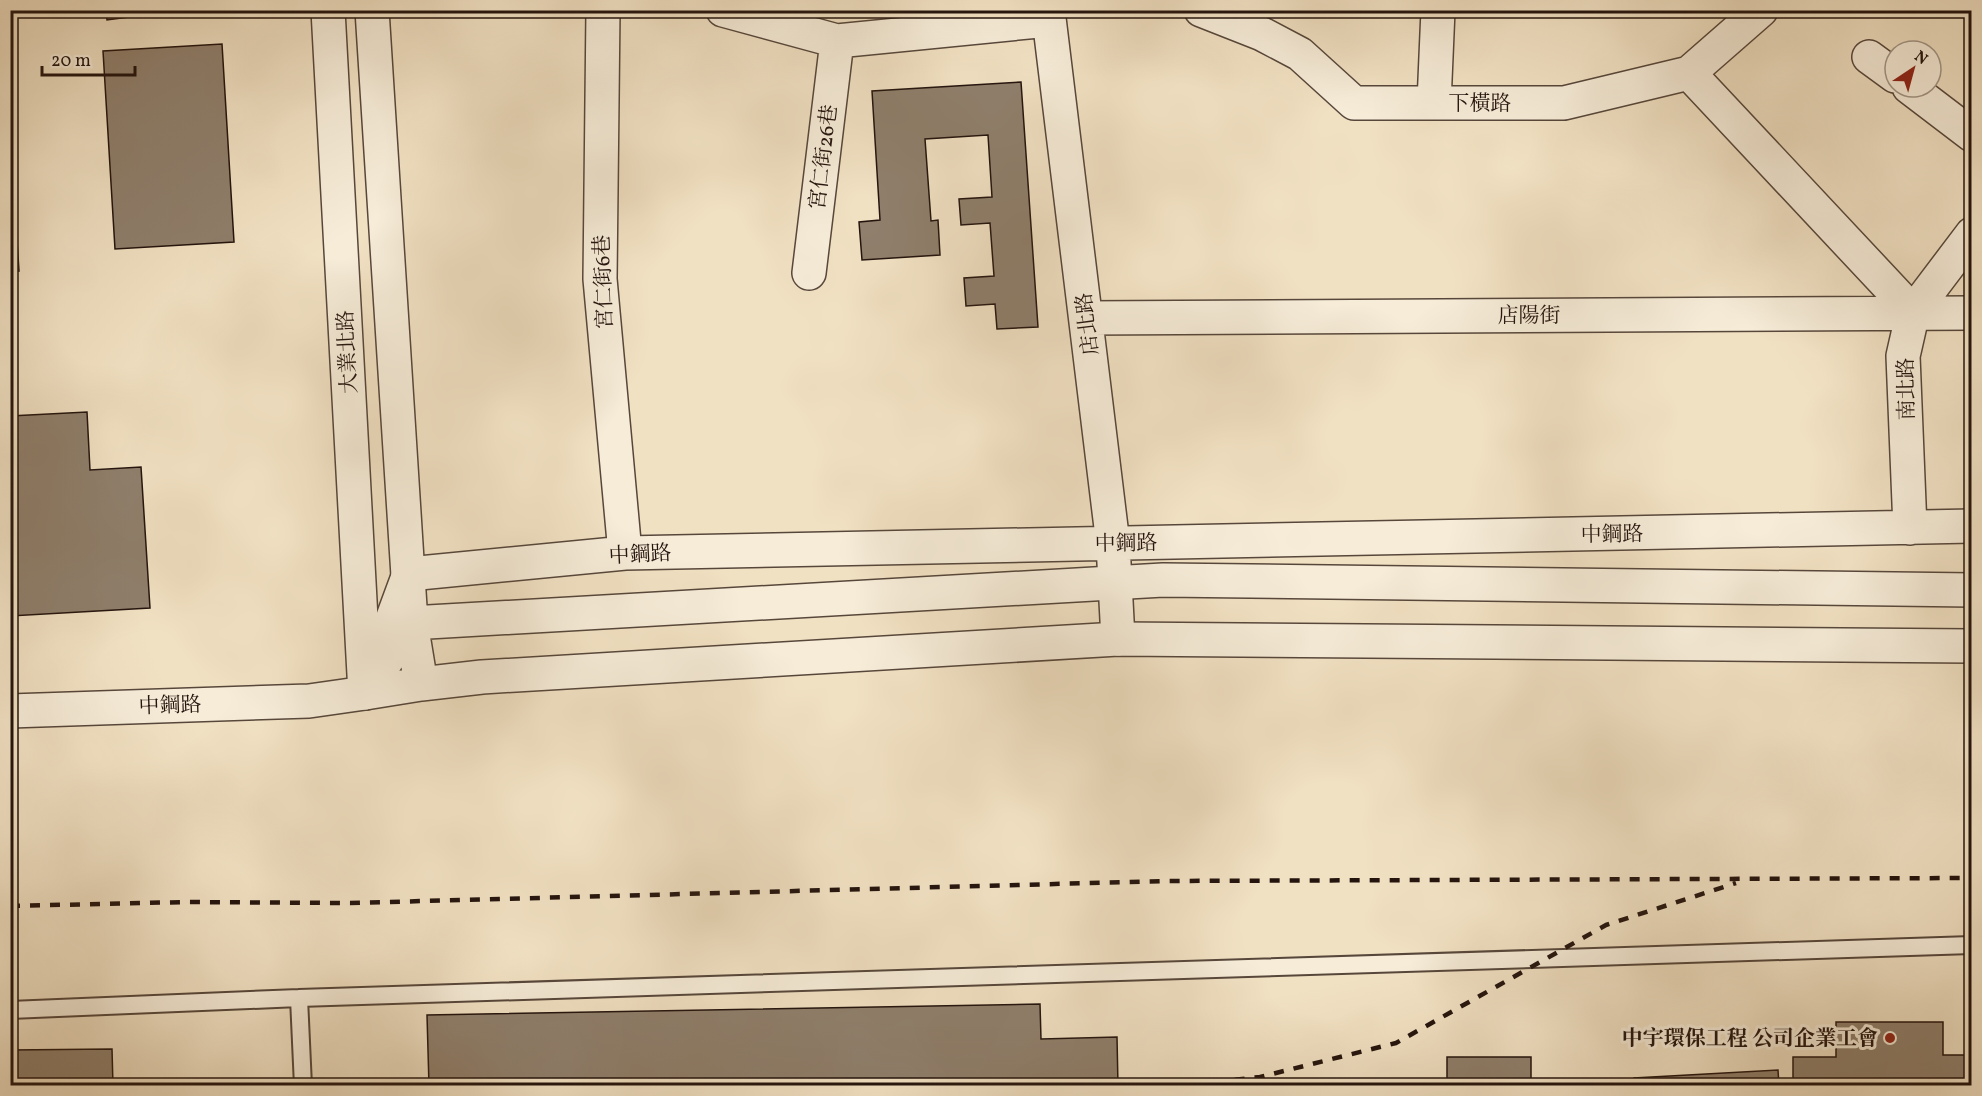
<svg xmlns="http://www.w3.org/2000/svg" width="1982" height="1096" viewBox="0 0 1982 1096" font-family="Vollkorn,'Noto Serif TC',serif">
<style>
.building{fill:#8f7f6c;stroke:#24140e;stroke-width:1.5}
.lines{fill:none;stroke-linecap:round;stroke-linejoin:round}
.service-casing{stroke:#57473b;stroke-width:20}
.minor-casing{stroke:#57473b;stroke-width:36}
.tertiary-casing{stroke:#57473b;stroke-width:36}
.service{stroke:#f6ecd8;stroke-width:16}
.minor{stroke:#f6ecd8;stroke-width:33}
.tertiary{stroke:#f6ecd8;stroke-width:33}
.rail{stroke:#24140e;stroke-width:4.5;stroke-dasharray:10 10;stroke-linecap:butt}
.poi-dot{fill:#8f2418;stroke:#f6ecd8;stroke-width:2}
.labels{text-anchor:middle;stroke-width:6;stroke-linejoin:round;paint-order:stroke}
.street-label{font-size:21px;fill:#24140e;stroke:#f6ecd8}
.poi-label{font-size:21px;font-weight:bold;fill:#24140e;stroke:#f6ecd8;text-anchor:end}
</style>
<rect width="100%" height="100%" fill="#f1e1c3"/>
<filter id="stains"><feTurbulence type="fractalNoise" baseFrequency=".00333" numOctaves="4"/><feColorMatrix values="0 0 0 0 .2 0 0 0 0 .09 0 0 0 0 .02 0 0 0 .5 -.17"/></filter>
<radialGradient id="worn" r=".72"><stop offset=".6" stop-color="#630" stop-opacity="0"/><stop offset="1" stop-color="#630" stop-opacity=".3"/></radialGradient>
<path class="building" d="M106 10H183L107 20Z
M222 44 234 242 115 249 103 51Z
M1021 82 1038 327 997 329 995 304 966 306 964 278 994 276 990 223 961 225 959 199 992 197 988 135 925 139 931 221 938 220 940 255 862 260 859 222 880 220 872 91Z
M10 136 19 271 10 272Z
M87 412 90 470 141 467 150 608 10 616V416Z
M1040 1004 1041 1039 1117 1037 1118 1086H429L427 1015Z
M1836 1022H1943V1055H1972V1086H1793V1057H1836Z
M112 1049 113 1086H10V1050Z
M1447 1057H1531V1086H1447Z
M1778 1070 1779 1086H1635L1634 1078Z"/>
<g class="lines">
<g class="service-casing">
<path id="service" d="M299 998 303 1086
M10 1010 299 998 1972 945"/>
</g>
<g class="minor-casing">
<path id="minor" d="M603 10 600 279 625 553
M723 10 837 41 1049 20
M1048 10 1113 544 1118 639
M1201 10 1262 34 1300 54 1354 103H1564L1689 73 1761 10
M1869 57 1895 76
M1689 73 1913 312
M1909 87 1972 135
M1434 103 1438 10
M809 273 837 41
M1086 318 1972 313
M1910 528 1903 356 1913 312 1972 234
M10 711 309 701 365 693 409 574 625 553 1972 526"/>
</g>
<g class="tertiary-casing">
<path id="tertiary" d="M328 10 365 693
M372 10 411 623 421 684
M365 693 411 623 1163 580 1972 590
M365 693 421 684 482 677 1118 639 1972 646"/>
</g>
<use href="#service" class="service"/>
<use href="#minor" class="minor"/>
<use href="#tertiary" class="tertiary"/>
<path class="rail" d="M10 906 187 902 350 903 1166 881 1970 878
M1175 1086 1260 1077 1396 1043 1606 925 1736 883"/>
</g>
<circle class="poi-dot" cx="1890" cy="1038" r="6"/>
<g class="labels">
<g class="street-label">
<text x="1480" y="110">下橫路</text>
<text transform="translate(823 157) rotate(-83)" y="7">宮仁街26巷</text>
<text transform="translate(603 282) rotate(-92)" y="7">宮仁街6巷</text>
<text x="1529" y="322">店陽街</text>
<text transform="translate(1087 324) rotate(-97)" y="7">店北路</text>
<text transform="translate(347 352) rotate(-93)" y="7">大業北路</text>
<text transform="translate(1906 389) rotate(-91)" y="7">南北路</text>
<text transform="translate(1612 534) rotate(-1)" y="7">中鋼路</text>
<text transform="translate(1126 543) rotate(-1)" y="7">中鋼路</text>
<text transform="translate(640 554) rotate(-3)" y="7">中鋼路</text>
<text transform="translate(170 705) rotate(-2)" y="7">中鋼路</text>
</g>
<g class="poi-label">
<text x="1878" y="1045">中宇環保工程 公司企業工會</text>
</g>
</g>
<rect width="1982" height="1096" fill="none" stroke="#f1e1c3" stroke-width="36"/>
<rect x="12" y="12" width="1958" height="1072" fill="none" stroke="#24140e" stroke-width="3"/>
<rect x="18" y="18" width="1946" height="1060" fill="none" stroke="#24140e" stroke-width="1.5"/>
<g transform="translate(1913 69) rotate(36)"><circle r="28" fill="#f6ecd8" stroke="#a29687" stroke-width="1.5"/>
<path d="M0-4.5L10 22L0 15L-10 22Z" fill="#8f2418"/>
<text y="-9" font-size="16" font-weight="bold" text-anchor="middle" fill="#24140e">N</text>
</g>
<path d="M42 66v9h93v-9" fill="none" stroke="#24140e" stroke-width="3"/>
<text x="51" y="66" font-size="18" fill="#24140e" stroke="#f6ecd8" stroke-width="4.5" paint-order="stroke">20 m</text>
<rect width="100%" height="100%" filter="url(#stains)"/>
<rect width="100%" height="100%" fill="url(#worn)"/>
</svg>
